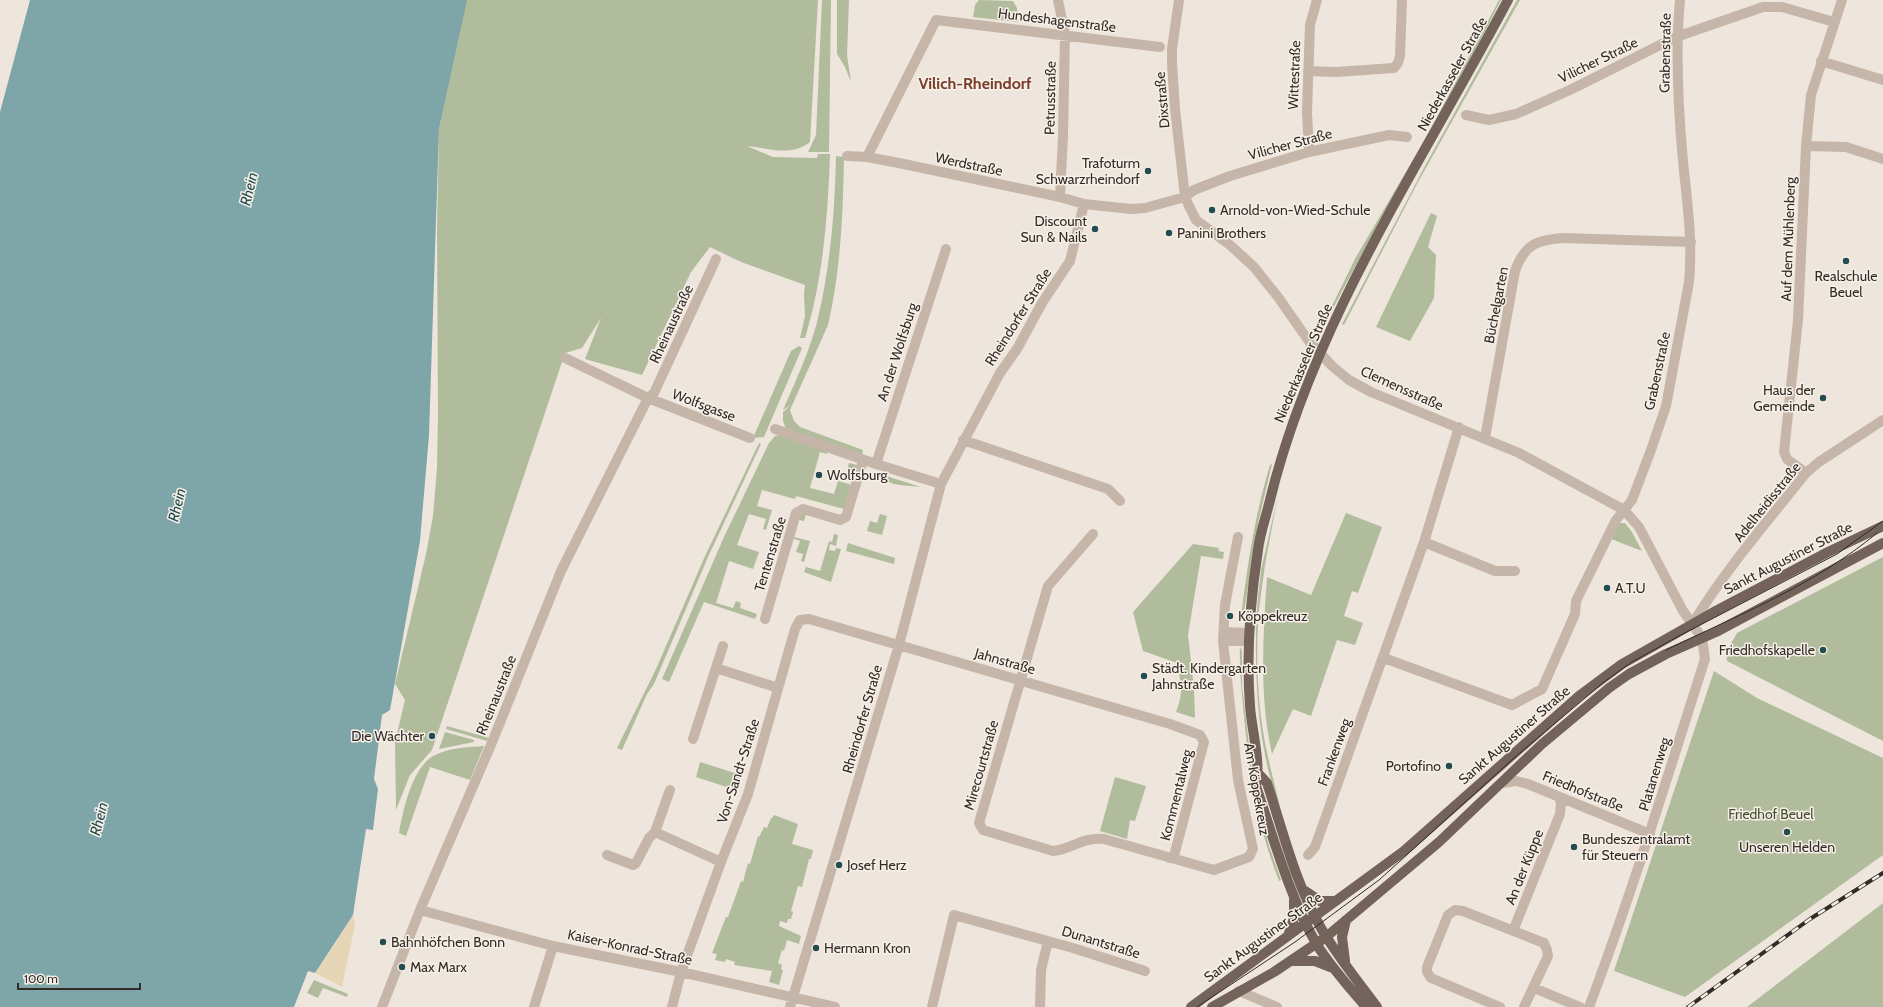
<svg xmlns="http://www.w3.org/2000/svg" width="1883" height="1007" viewBox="0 0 1883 1007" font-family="Cabin,sans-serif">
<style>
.green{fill:#b1bc9d}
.sand{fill:#e6d6b6}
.water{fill:#7ea6a8}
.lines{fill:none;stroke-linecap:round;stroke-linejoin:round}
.minor{stroke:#c5b6a9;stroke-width:10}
.major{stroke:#73635b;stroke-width:10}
.tram{stroke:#332b28;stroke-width:1}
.rail-casing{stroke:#332b28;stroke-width:4}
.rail{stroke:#f7f0e7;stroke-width:2.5;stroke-dasharray:8;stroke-linecap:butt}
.poi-dot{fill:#224c50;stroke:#f7f0e7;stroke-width:1.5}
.labels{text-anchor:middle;stroke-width:3;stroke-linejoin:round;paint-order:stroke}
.street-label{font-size:14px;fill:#332b28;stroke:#f7f0e7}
.poi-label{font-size:14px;fill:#332b28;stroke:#f7f0e7;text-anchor:start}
.park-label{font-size:14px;fill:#434e2f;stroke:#f7f0e7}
.water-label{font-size:15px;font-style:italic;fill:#224c50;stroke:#f7f0e7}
.quarter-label{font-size:16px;font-weight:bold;fill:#783d2b;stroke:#f7f0e7}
</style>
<rect width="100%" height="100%" fill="#eee6dc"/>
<path class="green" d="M466 0H818L810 142C792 157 768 148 747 146L773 157 817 158 818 154H830C828 216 823 279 805 338H800L805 316 804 294 805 285 741 262 710 247 691 272 642 375 585 359 601 318 582 348 565 353 432 750 410 775 396 810 395 742 405 700 395 684 426 554 433 516 437 468 438 415 437 228 439 129Z
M822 0H831L829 152H808L816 135Z
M837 0H849L847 55 851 82 845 67 837 54Z
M979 0 1013 1 1017 8 1018 22 973 17 975 5Z
M1499 0H1501C1447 108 1383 211 1328 318L1327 316 1356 257 1427 136Z
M1517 0H1520L1417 184 1344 325 1342 324 1426 164Z
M836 156 844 157C843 213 841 269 828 325L790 410 794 421 800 427 863 450 862 456 786 429 783 421V412L791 405 783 410C795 382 809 353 817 322 830 269 835 212 836 156Z
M1431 213 1437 216 1428 247 1436 255 1434 298 1410 341 1376 327Z
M799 346 802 348 764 437 753 438 791 351Z
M779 435 828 450 827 454 820 452 810 488 834 494 838 481 849 484 851 486 844 509 796 496 795 499 762 490 757 506 772 510 766 530 763 529 766 519 749 514 737 545 759 552 753 569 729 561 716 603 733 608 736 601 741 603 740 608 757 614 755 619 704 602 669 682 662 679 724 537 769 443 775 436Z
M759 443 761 444 708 557 654 684 647 694 622 750 617 748 656 669 705 556Z
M849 463 857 465 853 478H845Z
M1272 464 1259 519 1243 618 1241 617C1247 567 1255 514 1270 465Z
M879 474 883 475 921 487C908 485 886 487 879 474Z
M1278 495 1265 565 1258 617H1256L1261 570Z
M1346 513 1382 527 1358 593 1352 591 1344 616 1363 623 1355 645 1337 640 1311 716 1293 709 1272 754C1259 696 1263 636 1267 577L1311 595Z
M801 514H806L804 521 799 520 794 537 810 541 804 562 801 561 803 554 796 552 800 541 792 538Z
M880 514 887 516 882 535 867 531 870 521 877 523Z
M1619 523H1625L1632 532 1642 551 1611 539Z
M834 534 838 535 836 546 830 544 829 550 835 551 836 548 841 549 831 582 804 572 806 567 820 571 829 541 832 542Z
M848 543 895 558 894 564 846 551Z
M1193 544 1219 548 1218 551 1224 552 1223 559 1201 556 1188 635 1194 688 1195 718 1176 712C1184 691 1181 684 1177 663L1143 651 1133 612Z
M1883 557V741L1727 661 1726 652 1737 633Z
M1256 624H1258C1256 667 1258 710 1267 752 1271 772 1277 792 1281 812 1258 751 1255 688 1256 624Z
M1240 647 1242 651V685L1254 788 1269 846 1281 880 1279 881C1257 824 1250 778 1244 717 1242 694 1239 671 1240 647Z
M1714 671 1757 698 1883 758V855L1685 997 1614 971Z
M447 726 489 738 487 741 446 729Z
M445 732 474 740V742L439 749Z
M484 746 470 780 430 767 406 836 399 833C403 811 412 766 435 755 449 748 468 747 484 746Z
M700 762 741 775 736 790 696 777Z
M1115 777 1146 786 1135 821 1130 820 1127 839 1100 831Z
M774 815 798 824 792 844 813 850 811 859H809L802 887 798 886 791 911 793 912 791 919H788L787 923 780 921 779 926 801 936 799 944 787 940 784 951 782 950 778 963 782 965 781 969 783 970 779 985 769 982 772 971 734 965 735 962 726 959 725 962 715 960 717 954 712 953 726 917H728L741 881 743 882 748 863 750 864 758 836 759 837 764 827 767 828 771 818H772Z
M1883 903V1007H1747Z
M314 980 348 994 347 997 323 988 318 998 307 993Z"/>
<path class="sand" d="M353 915 355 925 342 987 315 973Z"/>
<path class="water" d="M30 0H467L439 129 429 435 420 541 390 710 382 715 374 779 378 789 373 830 366 829 353 915 315 973 308 971 294 1007H0V112Z"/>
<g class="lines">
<path class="minor" d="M1058 0 1065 34 1063 136 1060 197
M1179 0 1172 49V63L1175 109 1185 197 1189 206 1196 220 1230 245 1254 267 1278 297 1308 340 1332 366 1349 380 1371 392 1519 453 1624 510 1639 527 1683 611 1702 638 1705 659C1668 775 1632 893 1589 1007
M1821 61 1883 80
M1308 71 1336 72 1394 68 1398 63 1400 56 1402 0
M1466 115 1489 120 1516 114 1572 89 1676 37 1763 7H1782L1834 22
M1806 146 1846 147 1883 159
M1309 152 1307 112 1310 25 1317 0
M847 156 867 157 899 163 1060 197 1084 204 1131 209 1145 208 1185 197 1194 190 1230 176 1309 152 1389 135 1407 137
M867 157 936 20 1160 47
M565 358 648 398 750 438
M775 429 876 464 941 484
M1485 438 1515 271C1524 246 1535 240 1562 238L1691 242
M963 440 1108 489 1120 501
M876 464 946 249
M1806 473 1787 459 1784 452 1798 320 1806 146 1811 95 1842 0
M1093 534 1048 586 979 823 983 830 1053 851C1073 849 1081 837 1104 839L1214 870 1249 857 1253 849 1238 780 1223 641 1225 605 1238 537
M1424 542 1495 571H1515
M765 619 796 513 803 509 840 520 846 517 863 460
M1693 623C1725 570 1767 522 1806 473L1819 462 1883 420
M1224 632 1249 633
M1223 641H1248
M1384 658 1512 705 1542 689 1575 614 1576 601 1616 520 1632 500 1651 450 1666 406 1689 282C1693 241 1687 202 1683 161 1678 107 1675 54 1680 0
M716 668 778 688
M693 739 723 646
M1502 783 1516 781 1528 784 1650 834
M655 832 721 862
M607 855 633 865 636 863 649 838 655 832 670 790
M1308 855 1315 847 1424 542 1459 427
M420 910 553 946 681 972 835 1007
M1513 931 1560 814 1561 803 1559 797
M1534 988 1580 1007
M1239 991 1277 1007
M382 1007 420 910 493 740 561 571 648 398 654 393 716 259
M534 1007 553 946
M672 1007 681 972 721 862 748 794 795 629 800 620 809 619 1170 724 1200 735 1204 742 1174 856 1169 858
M790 1007 899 645 941 484 1000 373 1017 349 1042 303 1070 261 1084 204
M932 1007 954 915 1073 948 1145 971
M1040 1007 1041 970 1048 941
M1500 1007 1431 978 1427 972V967L1448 915 1455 910 1463 911 1544 943 1547 950 1548 956 1524 1007"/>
<path class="major" d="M1258 773 1267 783C1283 831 1295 883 1321 928 1337 956 1358 981 1377 1007
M1305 891 1320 901H1336
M1288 936 1294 918V899
M1293 961H1315L1333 968
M1345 961 1342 937 1346 920
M1191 1007 1404 851 1579 696 1622 664 1712 613 1828 552 1883 526
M1212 1007 1274 972 1326 937 1439 842 1542 744 1609 688 1629 674 1666 654 1716 632 1883 543
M1366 1007C1349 987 1331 967 1317 945 1290 898 1273 837 1256 786 1261 760 1252 733 1250 706 1246 654 1250 602 1258 550 1260 533 1266 517 1270 500 1314 320 1422 162 1508 0"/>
<path class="tram" d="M1666 650C1738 615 1815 585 1877 533
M1197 1007 1295 942 1379 880 1514 758 1604 682 1632 662 1677 637 1837 554 1883 521"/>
<g class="rail-casing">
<path id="rail" d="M1688 1007 1810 919 1883 873"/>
</g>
<use href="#rail" class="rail"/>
</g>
<g class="poi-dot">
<circle cx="1148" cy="171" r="4"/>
<circle cx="1212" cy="210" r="4"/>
<circle cx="1095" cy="229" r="4"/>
<circle cx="1169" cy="233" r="4"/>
<circle cx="1846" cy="261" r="4"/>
<circle cx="1823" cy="398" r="4"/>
<circle cx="819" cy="475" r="4"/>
<circle cx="1607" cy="588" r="4"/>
<circle cx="1230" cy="616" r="4"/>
<circle cx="1823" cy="650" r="4"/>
<circle cx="1144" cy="676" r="4"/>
<circle cx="432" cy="736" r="4"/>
<circle cx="1449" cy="766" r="4"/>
<circle cx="1787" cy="832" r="4"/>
<circle cx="1574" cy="847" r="4"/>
<circle cx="839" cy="865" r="4"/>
<circle cx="383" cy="942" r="4"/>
<circle cx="816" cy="948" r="4"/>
<circle cx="402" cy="967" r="4"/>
</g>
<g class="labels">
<g class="street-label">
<text transform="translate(1057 20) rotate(7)" y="5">Hundeshagenstraße</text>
<text transform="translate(1665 53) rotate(-89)" y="5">Grabenstraße</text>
<text transform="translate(1598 60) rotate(-26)" y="5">Vilicher Straße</text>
<text transform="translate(1452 74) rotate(-61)" y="5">Niederkasseler Straße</text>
<text transform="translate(1294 75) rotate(-88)" y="5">Wittestraße</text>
<text transform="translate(1050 98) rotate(-89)" y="5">Petrusstraße</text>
<text transform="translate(1162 100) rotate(-95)" y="5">Dixstraße</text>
<text transform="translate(1290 144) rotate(-15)" y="5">Vilicher Straße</text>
<text transform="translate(969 164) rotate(12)" y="5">Werdstraße</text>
<text transform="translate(1788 239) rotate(-88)" y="5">Auf dem Mühlenberg</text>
<text transform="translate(1496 305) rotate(-79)" y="5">Büchelgarten</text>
<text transform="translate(1018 317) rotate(-58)" y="5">Rheindorfer Straße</text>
<text transform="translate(671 324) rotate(-65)" y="5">Rheinaustraße</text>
<text transform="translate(897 352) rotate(-72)" y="5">An der Wolfsburg</text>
<text transform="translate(1303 363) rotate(-67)" y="5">Niederkasseler Straße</text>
<text transform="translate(1657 371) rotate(-78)" y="5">Grabenstraße</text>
<text transform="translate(1402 388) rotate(24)" y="5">Clemensstraße</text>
<text transform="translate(704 405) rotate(21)" y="5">Wolfsgasse</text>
<text transform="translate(1767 502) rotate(-51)" y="5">Adelheidisstraße</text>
<text transform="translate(770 554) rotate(-73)" y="5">Tentenstraße</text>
<text transform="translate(1788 558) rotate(-27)" y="5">Sankt Augustiner Straße</text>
<text transform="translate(1005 661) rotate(16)" y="5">Jahnstraße</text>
<text transform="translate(496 695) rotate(-68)" y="5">Rheinaustraße</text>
<text transform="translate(862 719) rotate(-74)" y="5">Rheindorfer Straße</text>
<text transform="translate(1514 735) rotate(-41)" y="5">Sankt Augustiner Straße</text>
<text transform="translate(1334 752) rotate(-70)" y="5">Frankenweg</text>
<text transform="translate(981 765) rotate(-74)" y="5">Mirecourtstraße</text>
<text transform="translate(738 771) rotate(-72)" y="5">Von-Sandt-Straße</text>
<text transform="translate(1654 774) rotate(-73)" y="5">Platanenweg</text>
<text transform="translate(1257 789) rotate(80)" y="5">Am Köppekreuz</text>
<text transform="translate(1583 791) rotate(22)" y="5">Friedhofstraße</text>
<text transform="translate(1176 795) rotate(-76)" y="5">Kommentalweg</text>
<text transform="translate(1524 867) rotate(-68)" y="5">An der Küppe</text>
<text transform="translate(1263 937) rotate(-36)" y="5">Sankt Augustiner Straße</text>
<text transform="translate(1101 942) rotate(17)" y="5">Dunantstraße</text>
<text transform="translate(630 947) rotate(12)" y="5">Kaiser-Konrad-Straße</text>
</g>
<g class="poi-label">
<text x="1140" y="168" text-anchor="end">Trafoturm<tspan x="1140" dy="16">Schwarzrheindorf</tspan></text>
<text x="1220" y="215">Arnold-von-Wied-Schule</text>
<text x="1087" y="226" text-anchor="end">Discount<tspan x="1087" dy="16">Sun &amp; Nails</tspan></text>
<text x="1177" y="238">Panini Brothers</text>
<text x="1846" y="281" text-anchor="middle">Realschule<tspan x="1846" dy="16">Beuel</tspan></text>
<text x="1815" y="395" text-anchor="end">Haus der<tspan x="1815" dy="16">Gemeinde</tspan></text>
<text x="827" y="480">Wolfsburg</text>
<text x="1615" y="593">A.T.U</text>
<text x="1238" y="621">Köppekreuz</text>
<text x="1815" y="655" text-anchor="end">Friedhofskapelle</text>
<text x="1152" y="673">Städt. Kindergarten<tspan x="1152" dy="16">Jahnstraße</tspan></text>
<text x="424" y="741" text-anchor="end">Die Wächter</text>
<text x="1441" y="771" text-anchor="end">Portofino</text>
<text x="1582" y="844">Bundeszentralamt<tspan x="1582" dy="16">für Steuern</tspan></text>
<text x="1787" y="852" text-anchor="middle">Unseren Helden</text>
<text x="847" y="870">Josef Herz</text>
<text x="391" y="947">Bahnhöfchen Bonn</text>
<text x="824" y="953">Hermann Kron</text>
<text x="410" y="972">Max Marx</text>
</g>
<g class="park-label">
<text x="1771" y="819">Friedhof Beuel</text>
</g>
<g class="water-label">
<text transform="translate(249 189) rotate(-77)" y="5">Rhein</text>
<text transform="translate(177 505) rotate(-77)" y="5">Rhein</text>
<text transform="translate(99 819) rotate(-76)" y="5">Rhein</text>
</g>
<g class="quarter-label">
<text x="975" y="89">Vilich-Rheindorf</text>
</g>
</g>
<path d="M18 983v6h122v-6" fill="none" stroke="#332b28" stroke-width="2"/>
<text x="24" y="983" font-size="12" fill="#332b28" stroke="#f7f0e7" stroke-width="3" paint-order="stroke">100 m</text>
</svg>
